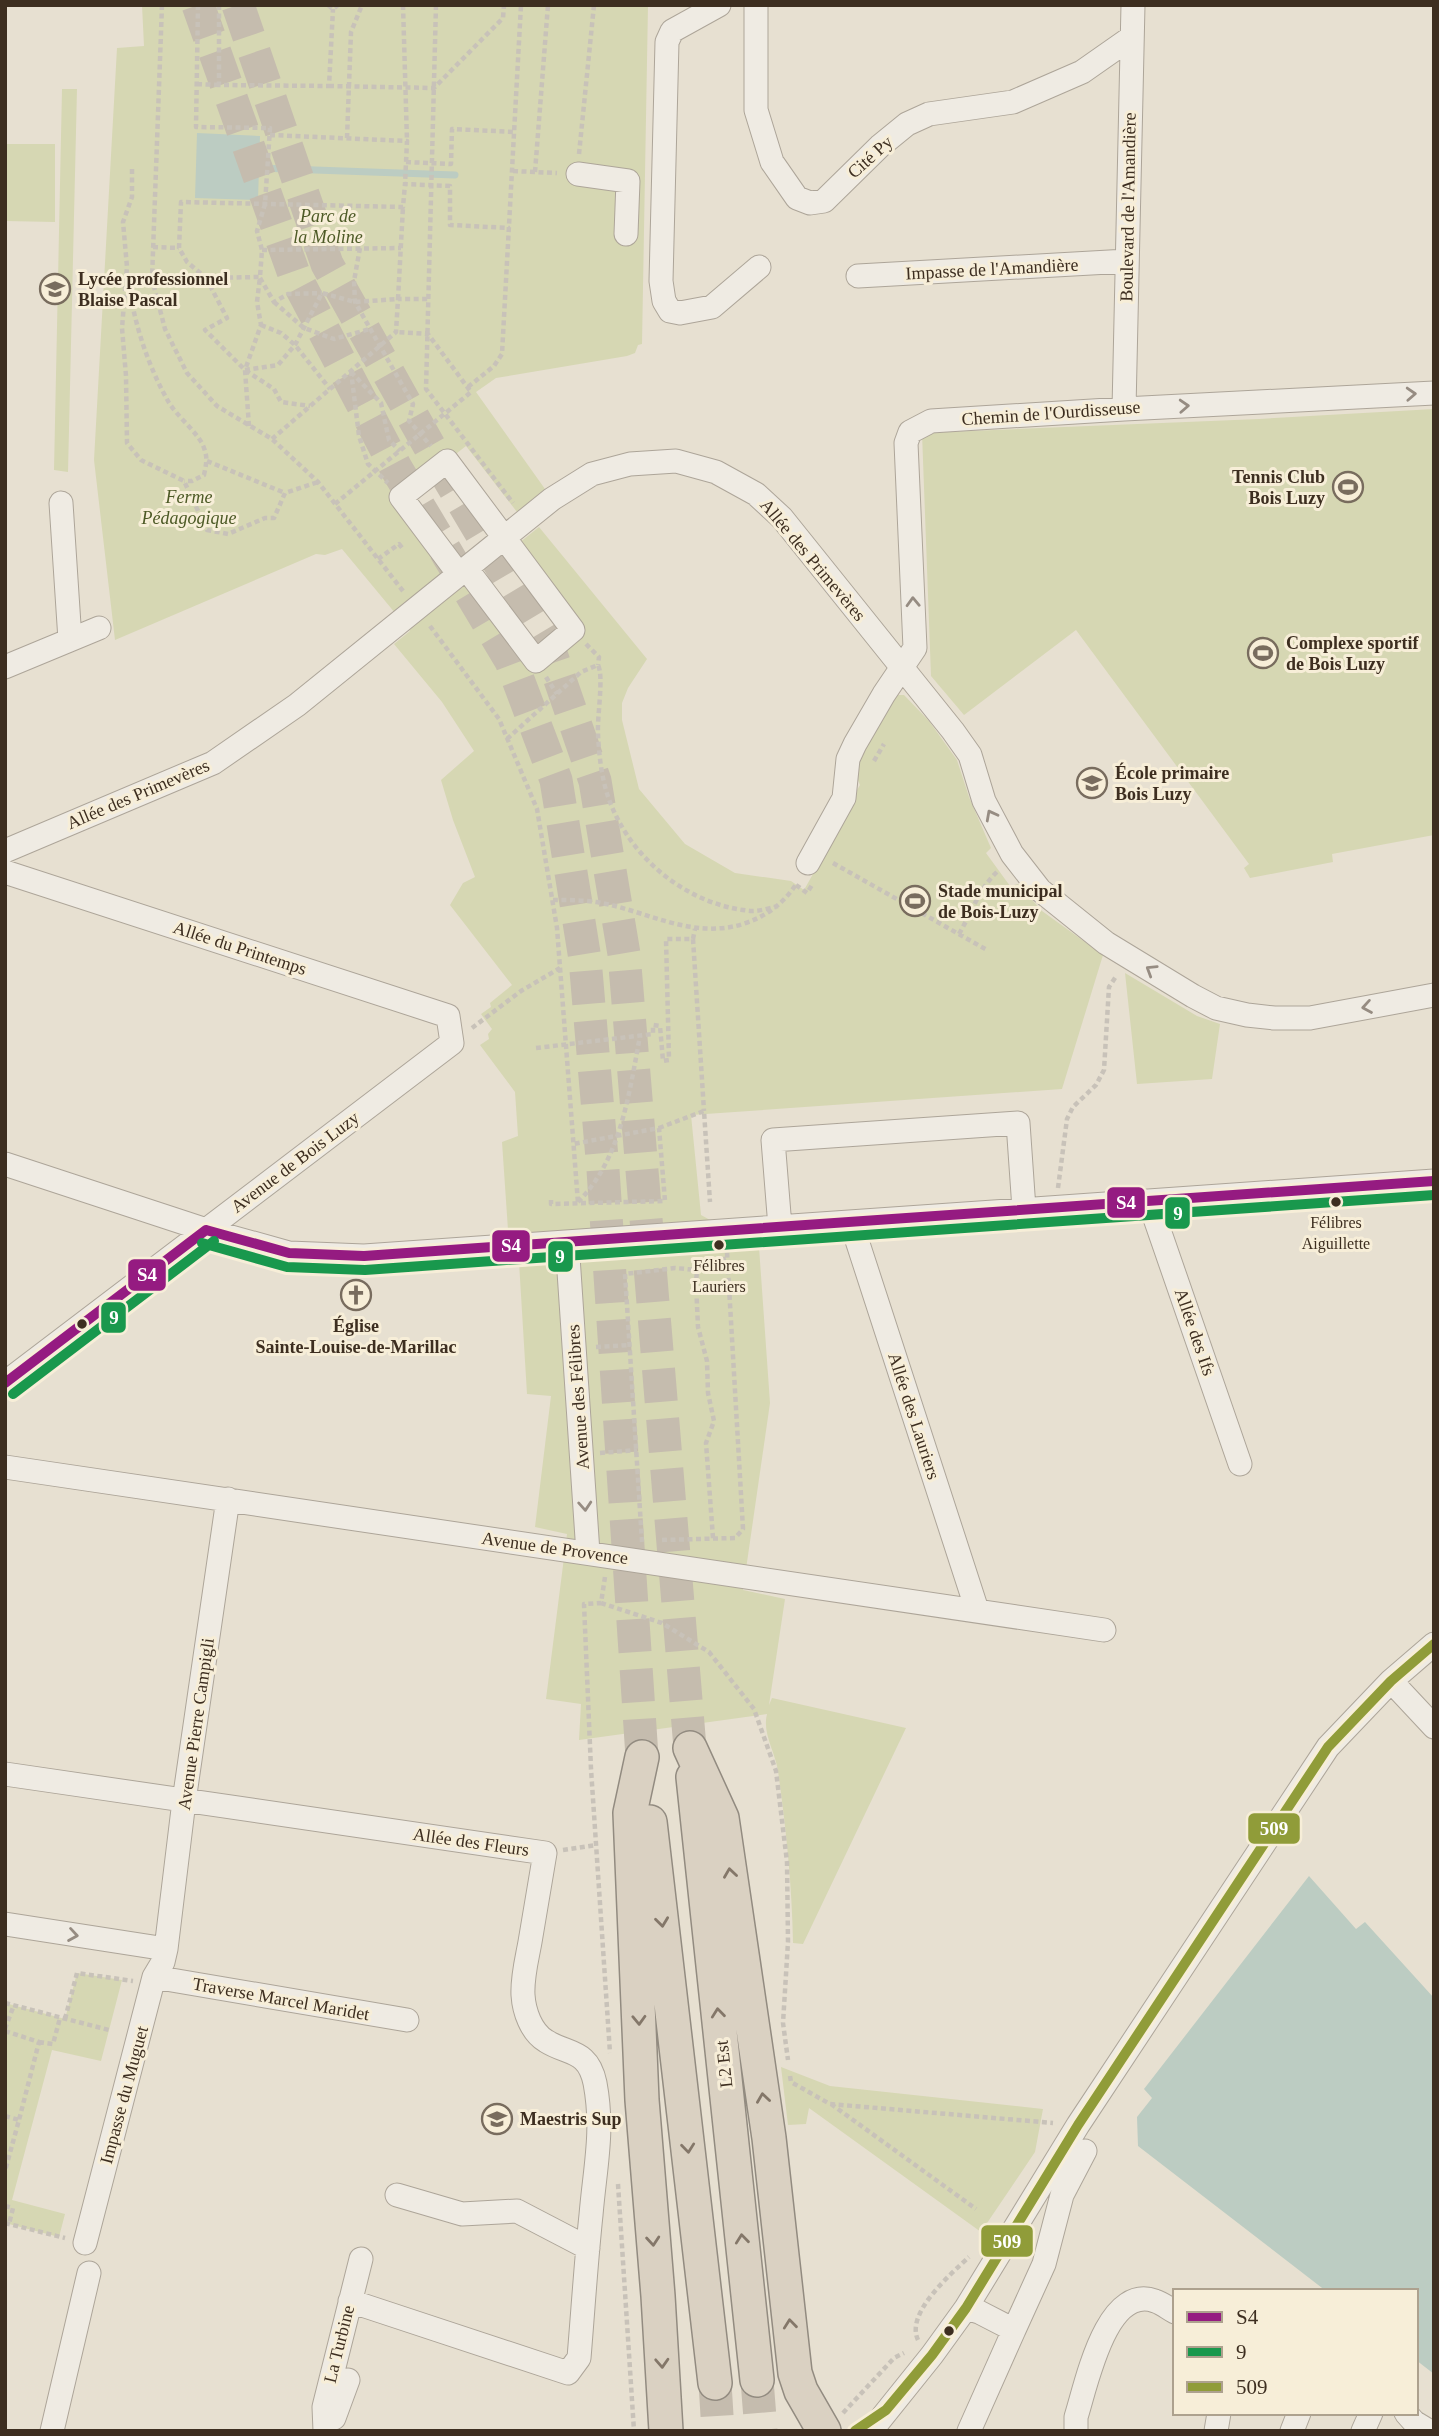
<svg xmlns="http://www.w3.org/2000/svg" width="1439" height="2436" viewBox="0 0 1439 2436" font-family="'Times New Roman',serif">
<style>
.green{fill:#d6d7b3}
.water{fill:#bcccc2}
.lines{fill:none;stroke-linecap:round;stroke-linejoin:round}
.stream{stroke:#bcccc2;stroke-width:7}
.highway-tunnel{stroke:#c5bcae;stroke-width:33;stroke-dasharray:33 17;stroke-linecap:butt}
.minor-casing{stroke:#ada599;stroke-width:25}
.highway-casing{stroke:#928b80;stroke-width:36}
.path{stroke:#c8c2b9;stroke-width:4.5;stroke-dasharray:5 3.5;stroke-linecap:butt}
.minor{stroke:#efebe3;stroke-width:23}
.highway{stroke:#dad1c2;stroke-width:33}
.bus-1-casing{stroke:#f7eed8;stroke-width:16}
.bus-2-casing{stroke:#f7eed8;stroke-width:16}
.bus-3-casing{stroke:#f7eed8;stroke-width:16}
.bus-1{stroke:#951b81;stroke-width:10}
.bus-2{stroke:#19984d;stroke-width:10}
.bus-3{stroke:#909c39;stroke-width:10}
.oneway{stroke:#968c82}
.oneway2{stroke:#847769}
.bus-dot{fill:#3d2e20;stroke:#f7eed8;stroke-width:2.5}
.labels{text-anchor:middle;stroke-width:6;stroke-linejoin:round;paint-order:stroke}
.bus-label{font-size:16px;fill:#3d2e20;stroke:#f7eed8}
.street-label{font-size:18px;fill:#3d2e20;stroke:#f7eed8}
.park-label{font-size:18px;font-style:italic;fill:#4d5a26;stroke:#f7eed8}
.poi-label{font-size:18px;font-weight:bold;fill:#3d2e20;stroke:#f7eed8;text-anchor:start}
.line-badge{stroke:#f7eed8;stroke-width:2.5}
.badge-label{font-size:19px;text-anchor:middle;font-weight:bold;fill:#fff}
</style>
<rect width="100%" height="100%" fill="#e7e0d1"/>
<path class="green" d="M142 5H648L642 344 638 345 635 353 627 356 496 378 476 392 545 489 517 512 466 446 401 497 465 587 475 580 536 661 573 630 514 547 539 527 647 659 628 688 622 703V720L639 789 685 844 735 873 791 881 804 890 827 849 828 840 860 785 852 766 897 695H904L929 721 957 760 969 797 991 848 986 853 1010 886 1018 884 1042 911 1103 955 1062 1089 691 1115 701 1215 759 1247 770 1403 743 1590 785 1599 769 1705 772 1698 906 1728 803 1944 793 1943C792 1885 786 1828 778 1771 775 1751 762 1733 767 1714L579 1740 581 1704 546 1699 567 1534 535 1527 551 1396 527 1394 519 1262 508 1230 502 1142 518 1136 515 1092 480 1045 489 1039 488 1034 492 1029 481 1014 491 1007 490 1003 512 985 450 905 463 883 475 877 453 820 441 780 474 751 442 702 394 644 410 631 342 549 325 555 316 554 115 640 94 460 117 48 144 46Z
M62 89H77L68 472 54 470Z
M7 144H55V222L5 221Z
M1434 409V835L1332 854 1333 862 1250 878 1244 868 1249 864 1076 630 964 715 931 676 922 433 1259 419Z
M1125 973 1197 1016 1220 1024 1212 1079 1137 1084Z
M77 1973 122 1980 101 2061 52 2050 12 2200 65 2214 59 2237 5 2223V2003L65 2019Z
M781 2067 830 2086 1043 2109 1035 2152 981 2232 809 2108 806 2124 788 2125Z"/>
<path class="water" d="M197 133 260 136 258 200 195 198Z
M1309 1876 1356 1929 1365 1922 1434 1998V2374L1416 2360V2291H1326L1138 2146 1137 2117 1152 2098 1144 2089Z"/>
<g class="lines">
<path class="stream" d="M259 168 455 175"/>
<path class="highway-tunnel" d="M198 5 294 274 396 468 511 661 556 780 585 959 603 1170 642 1757
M238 5 327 264 431 449 548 645 595 781 624 954 690 1748
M757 2380 761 2431
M715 2383 718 2431"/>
<g class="minor-casing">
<path id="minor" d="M719 5 672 31 667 42 661 281 664 301 670 311 680 313 712 307 759 267
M756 5V110L772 162 797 198 810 203 824 201 880 146 907 124 929 114 1013 102 1082 72 1132 37
M578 174 628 181 626 234
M858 276 1127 261
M1124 409 1133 5
M61 503 70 640
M458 573 401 497 447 461 573 630 536 661 466 568
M5 667 99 628
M5 851 213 763 297 705 552 499 592 474 630 464 676 461 716 472 756 494 782 518 953 731 970 755 984 801 1012 854 1040 890 1106 943 1193 996 1216 1008 1247 1015 1274 1018H1310L1434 995
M808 863 844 798 848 759 855 744 884 694 915 648 906 443 910 432 931 421 1124 409 1434 393
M5 872 448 1016 452 1043 5 1383
M5 1164 206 1230 289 1253 364 1256 1434 1181
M1149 1201 1240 1464
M851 1222 977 1610
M780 1227 773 1140 1018 1123 1024 1209
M567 1242 588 1553
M5 1467 1104 1630
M1391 1681 1434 1727
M5 1774 545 1853C540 1883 535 1912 530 1942 527 1959 522 1977 523 1995 524 2011 531 2032 546 2041 568 2055 588 2049 595 2083 604 2131 595 2167 591 2215 586 2262 583 2310 579 2358L568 2373 350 2301
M5 1924 166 1949
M154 1977 407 2020
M397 2195 462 2214 517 2211 588 2248
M85 2243 154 1977 163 1962 166 1949 184 1801 228 1499
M966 2308 979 2312 1014 2330 969 2431
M1014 2330 1044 2264 1062 2195 1085 2151
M1406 2413 1414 2422 1429 2431
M334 2418 348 2380
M52 2431 89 2273
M325 2431 324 2407 361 2259
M871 2431 932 2355 966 2308 1078 2125 1328 1747 1391 1681 1434 1644
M1076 2431V2417C1086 2386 1106 2283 1155 2301 1162 2303 1169 2309 1175 2312
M1216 2431 1219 2413
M1292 2431 1299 2413
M1363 2431 1371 2413"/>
</g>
<g class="highway-casing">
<path id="highway" d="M690 1748 722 1818 769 2138 795 2373 801 2391 824 2431
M642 1757 630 1813 642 2100 658 2296 666 2431
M693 1777 757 2380
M650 1822 715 2383"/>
</g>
<path class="path" d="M162 5 152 279 165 329 187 373 217 406 272 439 318 482 403 591
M198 5 196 127 270 128 265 204 257 231 262 250 260 277 206 278 187 262 179 248 181 202 403 207 405 184 450 186V225L510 228
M219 5V85L329 86 333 9
M328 5 333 9 338 5
M403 5 407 141
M436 5 426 389 513 503
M197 84 219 85
M329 86 434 88 503 18 504 5
M270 135 407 141 405 184
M347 138 351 32 362 5
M579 154 594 5
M406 162 451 164 452 129 515 132
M132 169V197L123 222 127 267 122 328 126 376 127 443 141 460 184 481 207 530 228 534 265 518H274L285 493 318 482
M513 171 557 173
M535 172 548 5
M153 247 179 248
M360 248 354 281 355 302 413 404 409 421 431 446
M262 250 401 248
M128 278C133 320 147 364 168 401 177 417 199 433 204 448 208 458 206 465 204 475L192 481H184
M206 278 227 318 205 330 245 370 274 389 281 402 310 406
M260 278 274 302 288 294 322 293
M274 302 304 328 334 339 370 329
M261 325 281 333 295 345 330 389
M245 370 278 365 295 345 322 293 355 302 398 299 403 207
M351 371 359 436 368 464 388 483
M351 372 381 403 389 440 400 451
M468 387 494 366 502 354 521 5
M249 426 245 370 261 325 257 302 260 277
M272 439 396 332 398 299H429
M207 461 285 493
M335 504 471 392 428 334 396 332
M378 559 399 544 403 549
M430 626 499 719 537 809 557 928 578 1203
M586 644 599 657 598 665
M546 677 557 694
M507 739 581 672 598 665C604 676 597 717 598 734 599 756 602 782 610 802 632 860 689 906 752 911 760 911 770 908 778 906
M874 761 884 744
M833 863 987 950
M796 885 807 893 812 885
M553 900C567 900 582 900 596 902 646 910 691 940 743 924 767 916 783 904 797 883
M959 934C972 912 979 888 999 870
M693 939 704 1111
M472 1028 521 991 560 968
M536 1048 653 1034V1025L660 1026 663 1061 669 1060 666 939H693L695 929
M659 1128 704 1111 710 1202
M1058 1188 1067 1119 1073 1107 1096 1085 1104 1070 1109 987 1117 975
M551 1200V1204L665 1201 659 1128 573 1144
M578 1202C621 1159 629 1094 640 1036
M596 1347 630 1345
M600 1453 637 1450
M713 1538 706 1443 714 1421 708 1393 707 1361 698 1327 696 1283 697 1270 727 1258
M662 1540 735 1538 743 1529 727 1252
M642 1542 625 1274 675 1268 697 1270
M605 1577 601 1603 584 1604 591 1769 610 2053
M601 1603 662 1623 709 1652 754 1709 776 1771 787 1862 788 1942 783 2023 788 2060
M563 1850 596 1845
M5 2003 109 2030
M65 2019 77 1973 133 1981
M5 2029 14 2005
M5 2031 39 2042 19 2120
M39 2042 53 2044 60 2018
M790 2076 791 2082 830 2104 1053 2123
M831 2104 976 2209
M5 2116 19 2120 5 2171
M618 2184 634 2431
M5 2206 13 2208 9 2224
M5 2223 65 2238
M918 2340C905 2313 951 2274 969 2257
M843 2413 894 2358 904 2353"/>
<use href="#minor" class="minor"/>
<use href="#highway" class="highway"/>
<g class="bus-1-casing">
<path id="bus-1" d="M206 1230 289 1253 364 1256 1434 1181
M5 1383 206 1230"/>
</g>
<g class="bus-2-casing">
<path id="bus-2" d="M202 1243 287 1267 365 1270 1434 1195
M13 1394 214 1241"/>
</g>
<g class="bus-3-casing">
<path id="bus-3" d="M855 2431 886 2410 932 2355 966 2308 1078 2125 1328 1747 1391 1681 1434 1644"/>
</g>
<use href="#bus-1" class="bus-1"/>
<use href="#bus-2" class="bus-2"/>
<use href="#bus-3" class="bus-3"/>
</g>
<defs><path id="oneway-chevron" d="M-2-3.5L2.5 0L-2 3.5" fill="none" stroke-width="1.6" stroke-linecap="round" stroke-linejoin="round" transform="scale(1.75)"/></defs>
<g class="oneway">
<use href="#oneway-chevron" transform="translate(1411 394) rotate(-3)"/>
<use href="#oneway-chevron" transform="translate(1184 406) rotate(-3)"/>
<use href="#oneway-chevron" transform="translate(913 602) rotate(-92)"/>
<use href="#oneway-chevron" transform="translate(991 815) rotate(-118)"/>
<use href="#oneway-chevron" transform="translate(1151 970) rotate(-148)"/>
<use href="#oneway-chevron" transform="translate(1367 1007) rotate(170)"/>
<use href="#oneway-chevron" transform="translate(585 1506) rotate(86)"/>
<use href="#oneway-chevron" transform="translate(73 1935) rotate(9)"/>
</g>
<g class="oneway2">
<use href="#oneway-chevron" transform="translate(730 1873) rotate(-98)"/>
<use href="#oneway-chevron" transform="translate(662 1922) rotate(83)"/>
<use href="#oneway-chevron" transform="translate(718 2013) rotate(-96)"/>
<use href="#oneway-chevron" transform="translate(639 2020) rotate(88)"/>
<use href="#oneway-chevron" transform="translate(763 2098) rotate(-98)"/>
<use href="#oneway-chevron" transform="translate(688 2148) rotate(84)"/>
<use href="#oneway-chevron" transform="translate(742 2239) rotate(-96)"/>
<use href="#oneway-chevron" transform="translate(653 2241) rotate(85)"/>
<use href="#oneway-chevron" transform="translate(790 2324) rotate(-96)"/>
<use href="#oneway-chevron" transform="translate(662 2363) rotate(87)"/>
</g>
<defs>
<g id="school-ring" transform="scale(1.575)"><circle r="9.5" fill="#f7eed8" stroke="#786c5e" stroke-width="1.5"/><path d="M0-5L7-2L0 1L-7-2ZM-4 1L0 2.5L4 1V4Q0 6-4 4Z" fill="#786c5e"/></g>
<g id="stadium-ring" transform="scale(1.575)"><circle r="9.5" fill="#f7eed8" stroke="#786c5e" stroke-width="1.5"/><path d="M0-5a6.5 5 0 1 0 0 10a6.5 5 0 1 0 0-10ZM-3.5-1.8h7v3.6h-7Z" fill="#786c5e"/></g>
<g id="church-ring" transform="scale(1.575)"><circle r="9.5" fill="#f7eed8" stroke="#786c5e" stroke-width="1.5"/><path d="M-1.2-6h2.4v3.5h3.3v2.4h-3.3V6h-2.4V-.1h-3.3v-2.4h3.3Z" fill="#786c5e"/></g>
<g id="university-ring" transform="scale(1.575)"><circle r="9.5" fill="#f7eed8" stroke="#786c5e" stroke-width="1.5"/><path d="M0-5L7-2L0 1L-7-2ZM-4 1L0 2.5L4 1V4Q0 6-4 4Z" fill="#786c5e"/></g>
</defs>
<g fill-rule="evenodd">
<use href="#school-ring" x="55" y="289"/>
<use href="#stadium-ring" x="1348" y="487"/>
<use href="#stadium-ring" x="1263" y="653"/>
<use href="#school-ring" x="1092" y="783"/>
<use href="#stadium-ring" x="915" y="901"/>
<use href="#church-ring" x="356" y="1295"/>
<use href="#university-ring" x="497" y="2119"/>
</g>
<g class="bus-dot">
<circle cx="1336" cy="1202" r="6"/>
<circle cx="719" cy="1245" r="6"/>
<circle cx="82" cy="1324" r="6"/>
<circle cx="949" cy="2331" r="6"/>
</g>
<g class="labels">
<g class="bus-label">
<text x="1336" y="1228">Félibres<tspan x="1336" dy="21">Aiguillette</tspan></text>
<text x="719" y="1271">Félibres<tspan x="719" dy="21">Lauriers</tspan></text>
</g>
<g class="street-label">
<text transform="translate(870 157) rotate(-42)" y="6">Cité Py</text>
<text transform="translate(1128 207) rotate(-89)" y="6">Boulevard de l'Amandière</text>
<text transform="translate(992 269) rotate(-3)" y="6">Impasse de l'Amandière</text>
<text transform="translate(1051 413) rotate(-4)" y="6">Chemin de l'Ourdisseuse</text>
<text transform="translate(813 560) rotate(50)" y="6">Allée des Primevères</text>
<text transform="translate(138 794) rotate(-23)" y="6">Allée des Primevères</text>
<text transform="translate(240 948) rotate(18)" y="6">Allée du Printemps</text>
<text transform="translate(295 1162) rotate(-37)" y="6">Avenue de Bois Luzy</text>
<text transform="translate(1195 1332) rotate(71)" y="6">Allée des Ifs</text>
<text transform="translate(578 1397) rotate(-94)" y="6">Avenue des Félibres</text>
<text transform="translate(914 1416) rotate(72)" y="6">Allée des Lauriers</text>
<text transform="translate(555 1548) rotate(8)" y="6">Avenue de Provence</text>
<text transform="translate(196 1724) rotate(-82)" y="6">Avenue Pierre Campigli</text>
<text transform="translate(471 1842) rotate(8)" y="6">Allée des Fleurs</text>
<text transform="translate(281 1999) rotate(10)" y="6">Traverse Marcel Maridet</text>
<text transform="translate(724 2064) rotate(-96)" y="6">L2 Est</text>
<text transform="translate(124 2095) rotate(-75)" y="6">Impasse du Muguet</text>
<text transform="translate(339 2344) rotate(-76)" y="6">La Turbine</text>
</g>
<g class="park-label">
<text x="328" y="222">Parc de<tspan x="328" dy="21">la Moline</tspan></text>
<text x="189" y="503">Ferme<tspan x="189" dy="21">Pédagogique</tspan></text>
</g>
<g class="poi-label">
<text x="78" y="285">Lycée professionnel<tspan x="78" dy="21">Blaise Pascal</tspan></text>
<text x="1325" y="483" text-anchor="end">Tennis Club<tspan x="1325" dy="21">Bois Luzy</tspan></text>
<text x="1286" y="649">Complexe sportif<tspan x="1286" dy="21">de Bois Luzy</tspan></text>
<text x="1115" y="779">École primaire<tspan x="1115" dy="21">Bois Luzy</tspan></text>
<text x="938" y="897">Stade municipal<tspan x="938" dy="21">de Bois-Luzy</tspan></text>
<text x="356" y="1332" text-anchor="middle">Église<tspan x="356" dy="21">Sainte-Louise-de-Marillac</tspan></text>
<text x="520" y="2125">Maestris Sup</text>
</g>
</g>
<g class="line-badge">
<rect x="1106" y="1186" width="40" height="33" rx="7" fill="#951b81"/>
<rect x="1164" y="1196" width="27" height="34" rx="7" fill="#19984d"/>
<rect x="491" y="1229" width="40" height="34" rx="7" fill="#951b81"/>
<rect x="547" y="1240" width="27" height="33" rx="7" fill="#19984d"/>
<rect x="127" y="1258" width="40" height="34" rx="7" fill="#951b81"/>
<rect x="100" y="1301" width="27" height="33" rx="7" fill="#19984d"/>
<rect x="1247" y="1812" width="54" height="33" rx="7" fill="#909c39"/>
<rect x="980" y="2224" width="54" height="34" rx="7" fill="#909c39"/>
</g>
<g class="badge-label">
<text x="1126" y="1209">S4</text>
<text x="1178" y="1220">9</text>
<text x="511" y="1252">S4</text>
<text x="560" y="1263">9</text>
<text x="147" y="1281">S4</text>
<text x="114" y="1324">9</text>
<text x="1274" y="1835">509</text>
<text x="1007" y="2248">509</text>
</g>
<rect width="1439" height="2436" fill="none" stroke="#3d2e20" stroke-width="14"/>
<rect x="1173" y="2289" width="245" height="126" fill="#f7eed8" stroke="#ada18e" stroke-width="2"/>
<rect x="1187" y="2312" width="35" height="10" fill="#951b81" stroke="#ada18e" stroke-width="2"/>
<text x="1236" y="2324" font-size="21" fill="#3d2e20">S4</text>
<rect x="1187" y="2347" width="35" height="10" fill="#19984d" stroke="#ada18e" stroke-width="2"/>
<text x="1236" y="2359" font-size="21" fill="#3d2e20">9</text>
<rect x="1187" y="2382" width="35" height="10" fill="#909c39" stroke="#ada18e" stroke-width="2"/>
<text x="1236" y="2394" font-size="21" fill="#3d2e20">509</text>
</svg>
